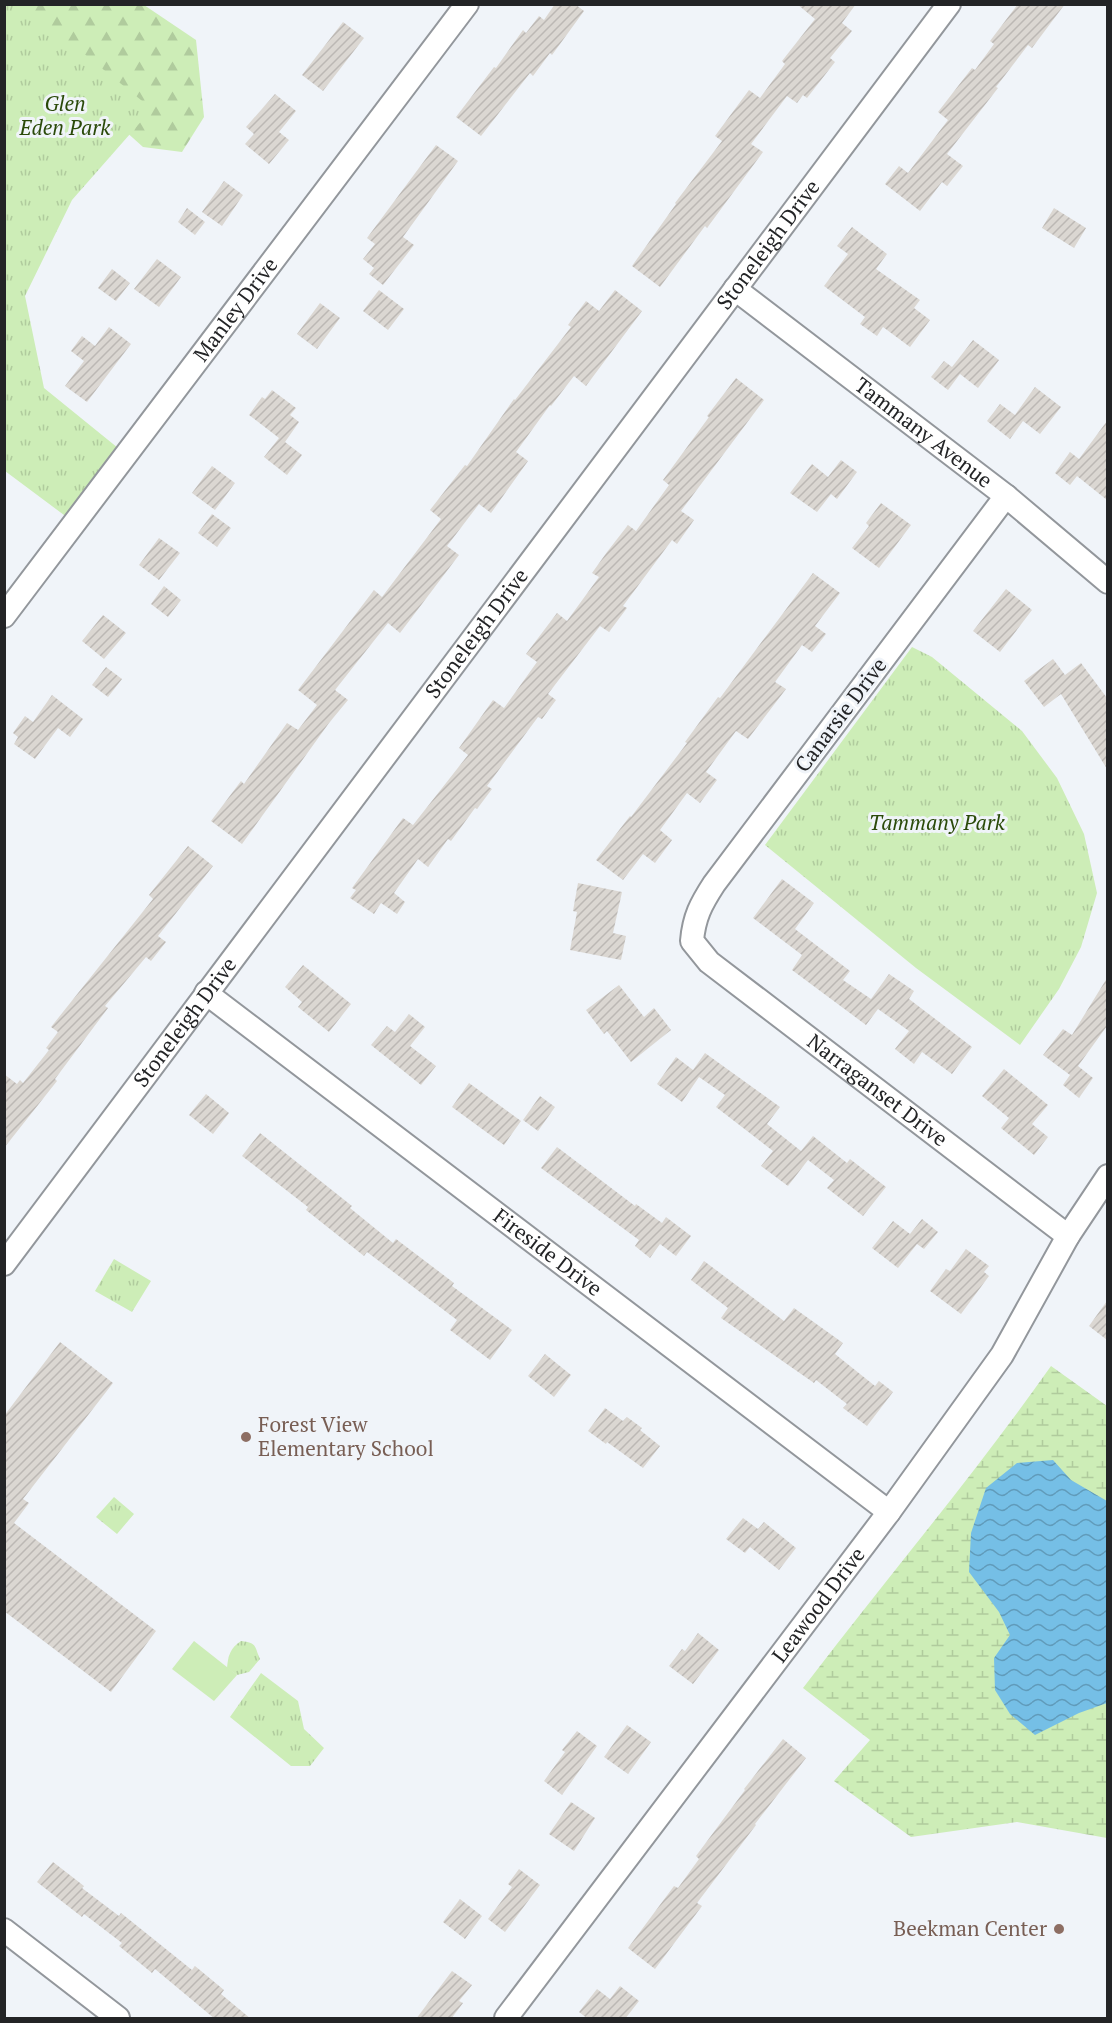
<svg xmlns="http://www.w3.org/2000/svg" width="1112" height="2023" viewBox="0 0 1112 2023" font-family="'PT Serif',serif">
<style>
.grass{fill:#cdedb7}
.forest{fill:url(#forest-firs)}
.wetland{fill:url(#wetland-marsh)}
.park{fill:url(#park-tufts)}
.water{fill:url(#water-waves)}
.building{fill:url(#building-hatch)}
.lines{fill:none;stroke-linecap:round;stroke-linejoin:round}
.street-casing{stroke:#93979c;stroke-width:26}
.street{stroke:#fff;stroke-width:22}
.education-dot{fill:#8d6e63;stroke:#f0f4f9;stroke-width:2}
.labels{text-anchor:middle;stroke-width:6;stroke-linejoin:round;paint-order:stroke}
.park-label{font-size:21px;font-style:italic;fill:#2a4a09;stroke:#f0f4f9}
.street-label{font-size:21px;fill:#232426;stroke:#f0f4f9}
.education-label{font-size:21px;fill:#785e54;stroke:#f0f4f9;text-anchor:start}
</style>
<defs>
<pattern id="forest-firs" width="22" height="20" patternUnits="userSpaceOnUse" patternTransform="scale(1.5)"><rect width="22" height="20" fill="#cdedb7"/><path d="M5 1l3.5 6h-7zM16 11l3.5 6h-7z" fill="#b0cb9d"/></pattern>
<pattern id="wetland-marsh" width="20" height="14" patternUnits="userSpaceOnUse" patternTransform="scale(1.5)"><rect width="20" height="14" fill="#cdedb7"/><path d="M1 5h8M5 5V1M11 12h8M15 12V8" fill="none" stroke="#b0cb9d"/></pattern>
<pattern id="park-tufts" width="24" height="20" patternUnits="userSpaceOnUse" patternTransform="scale(1.5)"><rect width="24" height="20" fill="#cdedb7"/><path d="M3 7l-1-3M5 7V3M7 7l1-3M15 17l-1-3M17 17v-4M19 17l1-3" fill="none" stroke="#b0cb9d"/></pattern>
<pattern id="water-waves" width="16" height="10" patternUnits="userSpaceOnUse" patternTransform="scale(1.5)"><rect width="16" height="10" fill="#75bfe6"/><path d="M0 5q4-4 8 0t8 0" fill="none" stroke="#609bba"/></pattern>
<pattern id="building-hatch" width="6" height="6" patternUnits="userSpaceOnUse" patternTransform="scale(1.5)"><rect width="6" height="6" fill="#dbd7d2"/><path d="M-1 1l2-2M0 6l6-6M5 7l2-2" fill="none" stroke="#bcb8b4"/></pattern>
</defs>
<rect width="100%" height="100%" fill="#f0f4f9"/>
<path class="grass" d="M194 1641 237 1675 214 1701 172 1669Z"/>
<path class="forest" d="M5 5H144L196 40 204 117 182 152 143 147 5 23Z"/>
<path class="wetland" d="M1051 1366 1107 1406V1838L1017 1822 911 1837 834 1781 870 1740 803 1688C885 1580 973 1477 1051 1366Z"/>
<path class="park" d="M4 5H24L152 109 72 200 25 296 44 388 118 448 68 518 5 471Z
M912 647 932 657 1022 731 1057 778 1084 834 1097 893 1081 947 1059 989 1020 1045 916 968 765 845Z
M114 1259 151 1281 132 1312 95 1291Z
M114 1497 134 1514 117 1534 96 1517Z
M241 1641C257 1643 254 1645 260 1659L249 1672 237 1675 227 1668C228 1656 230 1648 241 1641Z
M261 1673 298 1701 304 1729 324 1748 310 1766H291L230 1717Z"/>
<path class="water" d="M1053 1460 1071 1480 1107 1501V1703L1079 1713 1035 1735 1010 1714 995 1690 994 1658 1010 1635 999 1612 969 1572 971 1533 986 1488 1017 1463Z"/>
<path class="building" d="M555 4H575L584 11 552 55 550 53 533 76 530 73 481 136 456 117 494 67 496 68 523 30 526 33 539 16 544 20Z
M797 4H856L842 23 852 31 830 58 835 62 807 98 803 95 797 103 787 96 751 144 763 152 707 228 705 226 660 287 632 266 676 204 675 203 722 141 715 136 749 90 760 98 785 64 782 61 815 19Z
M1018 4H1065L1032 48 1028 45 996 87 998 88 947 154 963 166 947 186 942 182 920 211 885 184 899 166 908 173 948 120 938 112 972 68 975 70 994 44 990 41Z
M343 22 364 38 323 91 302 75Z
M275 94 296 111 279 132 289 140 269 164 245 144 254 134 246 127Z
M436 145 458 161 403 237 414 245 383 285 369 274 374 268 363 259 375 244 367 238Z
M224 181 243 195 222 226 202 212Z
M187 208 205 222 195 235 178 222Z
M1054 208 1086 228 1074 248 1042 228Z
M852 227 887 254 876 269 920 300 914 308 930 320 910 347 883 327 877 336 860 324 865 317 824 286 848 254 837 246Z
M157 259 181 277 159 307 134 289Z
M112 269 130 283 116 301 98 288Z
M379 290 404 309 388 330 363 311Z
M615 290 642 311 586 386 574 376 551 406 550 405 516 452 528 461 491 513 479 504 447 546 459 555 400 633 388 623 335 690 348 700 329 723 242 844 211 821 241 781 244 784 287 723 298 730 317 705 298 690 374 590 382 597 441 519 430 510 465 465 467 466 514 399 515 400 571 327 568 325 586 301 599 311Z
M320 303 340 318 317 349 297 334Z
M109 327 131 344 87 402 65 386 84 361 71 351 82 336 95 346Z
M973 340 999 360 978 388 960 374 948 390 931 377 944 361 952 367Z
M736 378 764 400 681 511 694 520 677 544 672 540 623 606 627 608 609 632 600 626 548 694 556 700 542 719 538 717 515 748 487 786 492 789 477 809 475 808 451 841 448 839 428 867 418 859 394 893 405 902 397 914 381 903 374 914 350 898 356 890 352 888 403 818 413 825 468 755 459 748 493 700 504 708 537 662 526 654 557 613 567 621 599 577 592 573 607 552 628 525 636 531 669 485 663 480 709 417 707 416Z
M1035 387 1061 407 1040 434 1023 421 1010 439 987 421 1000 404 1015 415Z
M272 390 296 408 290 415 299 422 285 442 302 455 287 475 264 457 279 438 249 415 262 397 265 399Z
M1107 421V500L1077 476 1070 485 1055 473 1070 452 1079 459Z
M841 460 857 472 837 499 831 494 817 512 790 493 812 464 828 477Z
M212 466 235 483 215 510 192 493Z
M881 503 911 525 879 568 852 548 869 526 866 523Z
M212 514 231 528 217 547 198 533Z
M159 538 180 553 159 580 139 565Z
M813 573 840 593 815 626 826 634 812 652 802 645 775 682 786 689 748 739 736 731 706 772 717 780 700 803 687 793 660 830 672 840 655 863 643 854 623 880 596 860 630 816 631 817 687 743 685 742 718 697 720 698Z
M164 586 181 600 168 617 151 604Z
M1006 589 1032 610 1000 652 973 631Z
M103 615 126 633 104 659 82 641Z
M1053 659 1065 675 1081 663 1107 698V769L1061 694 1044 707 1024 681Z
M106 667 122 679 108 697 92 685Z
M52 695 83 719 70 737 58 728 35 759 14 744 18 737 13 733 25 716 33 722Z
M188 846 213 866 158 936 166 942 151 961 146 957 105 1006 108 1008 55 1079 57 1081 4 1148V1074L17 1084 20 1080 23 1083 49 1050 46 1048 58 1032 51 1027 153 899 149 895Z
M782 879 814 903 795 929 850 971 843 980 871 999 889 974 914 991 909 999 972 1047 952 1074 922 1052 914 1064 895 1049 909 1031 878 1009 866 1025 792 970 802 955 753 918Z
M578 883 622 892 613 933 626 936 621 960 570 950 577 912 573 911Z
M303 965 351 1004 329 1032 298 1007 302 1002 285 987Z
M1107 978V1026L1078 1066 1093 1078 1079 1098 1063 1085 1070 1075 1043 1055 1063 1029 1072 1035Z
M619 985 644 1017 654 1008 671 1030 631 1062 607 1031 604 1034 586 1010Z
M409 1014 425 1027 410 1046 436 1066 421 1085 371 1045 387 1026 395 1032Z
M705 1053 780 1107 767 1124 801 1151 813 1136 847 1163 850 1159 886 1187 863 1216 827 1188 834 1180 808 1160 788 1186 761 1166 773 1151 716 1107 725 1095 699 1077 682 1102 657 1084 676 1057 693 1070Z
M1004 1069 1048 1105 1032 1124 1048 1137 1034 1155 1001 1128 1009 1118 982 1096Z
M469 1083 521 1121 504 1145 452 1107Z
M206 1094 229 1113 213 1134 189 1115Z
M540 1096 555 1107 538 1131 523 1120Z
M260 1133 352 1206 350 1208 393 1243 396 1239 454 1283 452 1286 512 1330 490 1360 450 1330 457 1320 367 1252 364 1256 306 1210 308 1207 242 1156Z
M557 1147 635 1206 636 1204 662 1223 666 1217 691 1236 676 1256 660 1244 650 1258 635 1246 639 1240 541 1168Z
M922 1219 938 1232 924 1249 917 1244 898 1268 872 1248 893 1221 910 1234Z
M966 1249 989 1266 984 1272 989 1276 961 1314 930 1291 946 1269 950 1271Z
M704 1261 784 1321 794 1308 843 1343 835 1354 875 1386 879 1381 893 1392 867 1426 843 1408 847 1404 816 1380 814 1383 721 1318 728 1308 691 1280Z
M1107 1301V1340L1089 1326Z
M60 1342 113 1383 23 1499 29 1503 14 1523 156 1631 111 1692 4 1611V1416Z
M545 1354 571 1375 554 1397 528 1376Z
M605 1408 623 1421 627 1417 642 1428 640 1430 660 1446 643 1468 607 1442 606 1444 588 1431Z
M743 1518 758 1529 764 1522 796 1548 779 1570 750 1547 745 1553 726 1539Z
M698 1633 719 1650 693 1684 669 1666 682 1649 685 1651Z
M627 1725 651 1742 628 1774 604 1757Z
M577 1731 597 1746 562 1795 544 1781 565 1752 562 1750Z
M783 1739 806 1758 755 1824 756 1825 697 1903 702 1906 655 1969 628 1948 674 1886 678 1888 699 1859 696 1856 745 1790 744 1789Z
M571 1802 595 1818 574 1851 549 1834Z
M53 1862 84 1886 82 1888 119 1916 121 1913 192 1970 195 1966 224 1990 221 1994 251 2019H215L155 1969 152 1973 119 1946 122 1943 84 1914 82 1917 37 1882Z
M519 1869 540 1885 505 1932 488 1919 512 1887 508 1884Z
M460 1899 482 1916 465 1939 443 1922Z
M452 1971 472 1985 459 2001 463 2003 451 2019H416Z
M620 1986 639 2001 625 2019H588L579 2012 597 1989 610 1999Z"/>
<g class="lines">
<g class="street-casing">
<g id="street">
<path id="s1" d="M735 289 1006 496 1108 582"/>
<path id="s2" d="M1006 496 714 884C701 904 694 917 692 941L709 962 1068 1236"/>
<path id="s3" d="M4 616 467 4"/>
<path id="s4" d="M206 993 889 1512"/>
<path id="s5" d="M4 1264 949 4"/>
<path d="M4 1930 118 2018"/>
<path id="s6" d="M506 2018 889 1512 1002 1355 1068 1236 1108 1176"/>
</g>
</g>
<use href="#street" class="street"/>
</g>
<g class="education-dot">
<circle cx="246" cy="1437" r="6"/>
<circle cx="1059" cy="1929" r="6"/>
</g>
<g class="labels">
<g class="park-label">
<text x="65" y="111">Glen<tspan x="65" dy="24">Eden Park</tspan></text>
<text x="937" y="830">Tammany Park</text>
</g>
<g class="street-label">
<text dy="7" stroke="none"><textPath href="#s5" startOffset="1274">Stoneleigh Drive</textPath></text>
<text dy="7" stroke="none"><textPath href="#s3" startOffset="384">Manley Drive</textPath></text>
<text dy="7" stroke="none"><textPath href="#s1" startOffset="237">Tammany Avenue</textPath></text>
<text dy="7" stroke="none"><textPath href="#s5" startOffset="788">Stoneleigh Drive</textPath></text>
<text transform="translate(841 715) rotate(-53)" y="7">Canarsie Drive</text>
<text dy="7" stroke="none"><textPath href="#s5" startOffset="302">Stoneleigh Drive</textPath></text>
<text dy="7" stroke="none"><textPath href="#s2" startOffset="786">Narraganset Drive</textPath></text>
<text dy="7" stroke="none"><textPath href="#s4" startOffset="429">Fireside Drive</textPath></text>
<text dy="7" stroke="none"><textPath href="#s6" startOffset="518">Leawood Drive</textPath></text>
</g>
<g class="education-label">
<text x="258" y="1432">Forest View<tspan x="258" dy="24">Elementary School</tspan></text>
<text x="1047" y="1936" text-anchor="end">Beekman Center</text>
</g>
</g>
<rect width="1112" height="2023" fill="none" stroke="#232426" stroke-width="12"/>
</svg>
